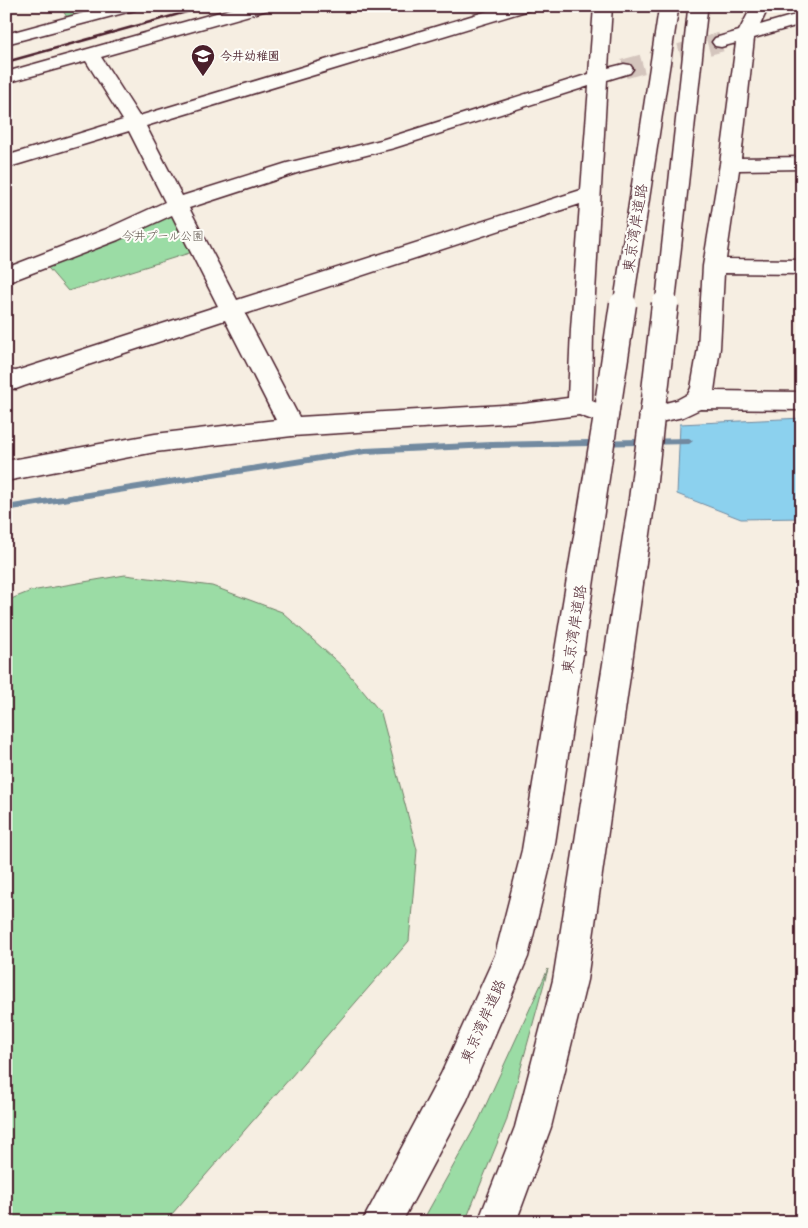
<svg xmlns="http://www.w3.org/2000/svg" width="808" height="1228" viewBox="0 0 808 1228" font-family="Mali,'Klee One',sans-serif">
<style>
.green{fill:#9bdca5;stroke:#727e68}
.water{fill:#8cd1ee;stroke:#728aa0}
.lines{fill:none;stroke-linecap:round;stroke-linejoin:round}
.stream{fill:#728aa0;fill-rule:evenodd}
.minor-tunnel{stroke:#d4c5bd;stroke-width:19;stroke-dasharray:19 10;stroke-linecap:butt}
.minor-casing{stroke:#4a1f2b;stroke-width:3}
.trunk-casing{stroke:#4a1f2b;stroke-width:3}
.minor{fill:#fdfcf7;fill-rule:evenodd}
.trunk{fill:#fdfcf7;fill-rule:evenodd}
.rail{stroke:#4a1f2b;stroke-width:2.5}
.trunk-bridge-far1-casing{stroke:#4a1f2b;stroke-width:22;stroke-linecap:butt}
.trunk-bridge-casing{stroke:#4a1f2b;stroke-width:29;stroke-linecap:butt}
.trunk-bridge-far1{stroke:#fdfcf7;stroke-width:19}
.trunk-bridge{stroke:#fdfcf7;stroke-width:26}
.labels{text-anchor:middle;stroke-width:4;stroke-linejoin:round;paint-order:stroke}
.far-poi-label{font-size:12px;font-weight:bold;fill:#4a1f2b;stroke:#fdfcf7;text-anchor:start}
.far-park-label{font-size:12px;fill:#625850;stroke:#fdfcf7}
.street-label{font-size:15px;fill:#4a1f2b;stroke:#fdfcf7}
</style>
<rect width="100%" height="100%" fill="#f6eee2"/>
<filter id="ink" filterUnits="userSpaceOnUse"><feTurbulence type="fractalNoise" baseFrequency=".02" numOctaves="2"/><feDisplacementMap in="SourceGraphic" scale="10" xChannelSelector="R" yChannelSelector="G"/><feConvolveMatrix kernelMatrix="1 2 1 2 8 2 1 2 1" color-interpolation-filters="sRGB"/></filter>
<g filter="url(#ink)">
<path class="green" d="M60 6H129L70 22Z
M176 205 199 250 68 291 43 262Z
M125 575 212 586 282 612 343 667 381 713 417 850 409 941 165 1222H6V601L31 591Z
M548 969 506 1122 465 1222H422L479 1120Z"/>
<path class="water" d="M802 418V518L741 519 677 494 680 424Z"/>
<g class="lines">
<path class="stream" d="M689 438 693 441 689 444 491 448 365 454 6 511V505L365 448 491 442Z"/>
<path class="minor-tunnel" d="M624 69 721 42"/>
<g class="minor-casing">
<path id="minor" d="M109 6H137L135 10 6 44V34Z
M241 6H269L267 10 101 57 139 116 504 6H531L529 10 146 126 182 196 287 163 381 140 589 74 594 6H612L608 68 624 64 630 65 633 69 630 73 607 80 593 329 592 401 615 410 618 416 615 422 606 425 579 415 522 422 292 436 155 452 6 481V461L155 434 276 420 225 320 24 386 16 389 6 388V370L16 371 218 306 172 215 118 240 6 283V268L104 230 165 202 129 131 6 168V156L123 120 86 61 6 83V72ZM589 86 581 190 237 300 189 208 300 172 394 148ZM580 204 571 329 568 398 522 404 299 417 245 314Z
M752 6H769L760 25 802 13V24L754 38 741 158 802 157V169L739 170 726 259 802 260V274L724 273 720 348 714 391 802 392V410L700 409 683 417 651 424 642 421 639 415 642 409 677 400 688 394 691 388 698 348 703 266 720 164 736 43 721 47 715 46 712 42 715 38 739 31Z"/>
</g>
<g class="trunk-casing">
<path id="trunk" d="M655 382 663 385 667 391 655 499 587 980 551 1127 516 1222H478L515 1127 553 980 629 499 643 391 647 385Z
M609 388 617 391 621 397 554 850 528 957 467 1100 402 1222H362L441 1074 495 955 522 850 597 397 601 391Z"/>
</g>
<use href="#minor" class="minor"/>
<use href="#trunk" class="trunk"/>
<path class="rail" d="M6 62 208 6"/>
<g class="trunk-bridge-far1-casing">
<path id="trunk-bridge-far1" d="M623 306 669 6
M665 306 698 6"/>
</g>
<g class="trunk-bridge-casing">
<path id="trunk-bridge" d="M655 391 665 304
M609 397 623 304"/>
</g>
<use href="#trunk-bridge-far1" class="trunk-bridge-far1"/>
<use href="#trunk-bridge" class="trunk-bridge"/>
</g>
</g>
<defs>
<g id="school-pin" transform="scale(1.25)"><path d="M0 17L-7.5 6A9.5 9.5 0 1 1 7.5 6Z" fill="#4a1f2b" stroke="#fdfcf7"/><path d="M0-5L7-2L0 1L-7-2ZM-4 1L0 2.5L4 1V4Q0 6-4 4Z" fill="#fff"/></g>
</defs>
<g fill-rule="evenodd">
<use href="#school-pin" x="203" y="56"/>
</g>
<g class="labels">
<g class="far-poi-label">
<text x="220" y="60">今井幼稚園</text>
</g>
<g class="far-park-label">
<text x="163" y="240">今井プール公園</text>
</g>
<g class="street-label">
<text transform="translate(635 228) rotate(-81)" y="5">東京湾岸道路</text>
<text transform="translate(574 629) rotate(-81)" y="5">東京湾岸道路</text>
<text transform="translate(483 1021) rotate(-66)" y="5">東京湾岸道路</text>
</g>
</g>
<rect width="808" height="1228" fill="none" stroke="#fdfcf7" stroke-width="25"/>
<rect x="12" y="12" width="783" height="1203" fill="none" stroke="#4a1f2b" stroke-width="2" filter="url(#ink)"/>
</svg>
